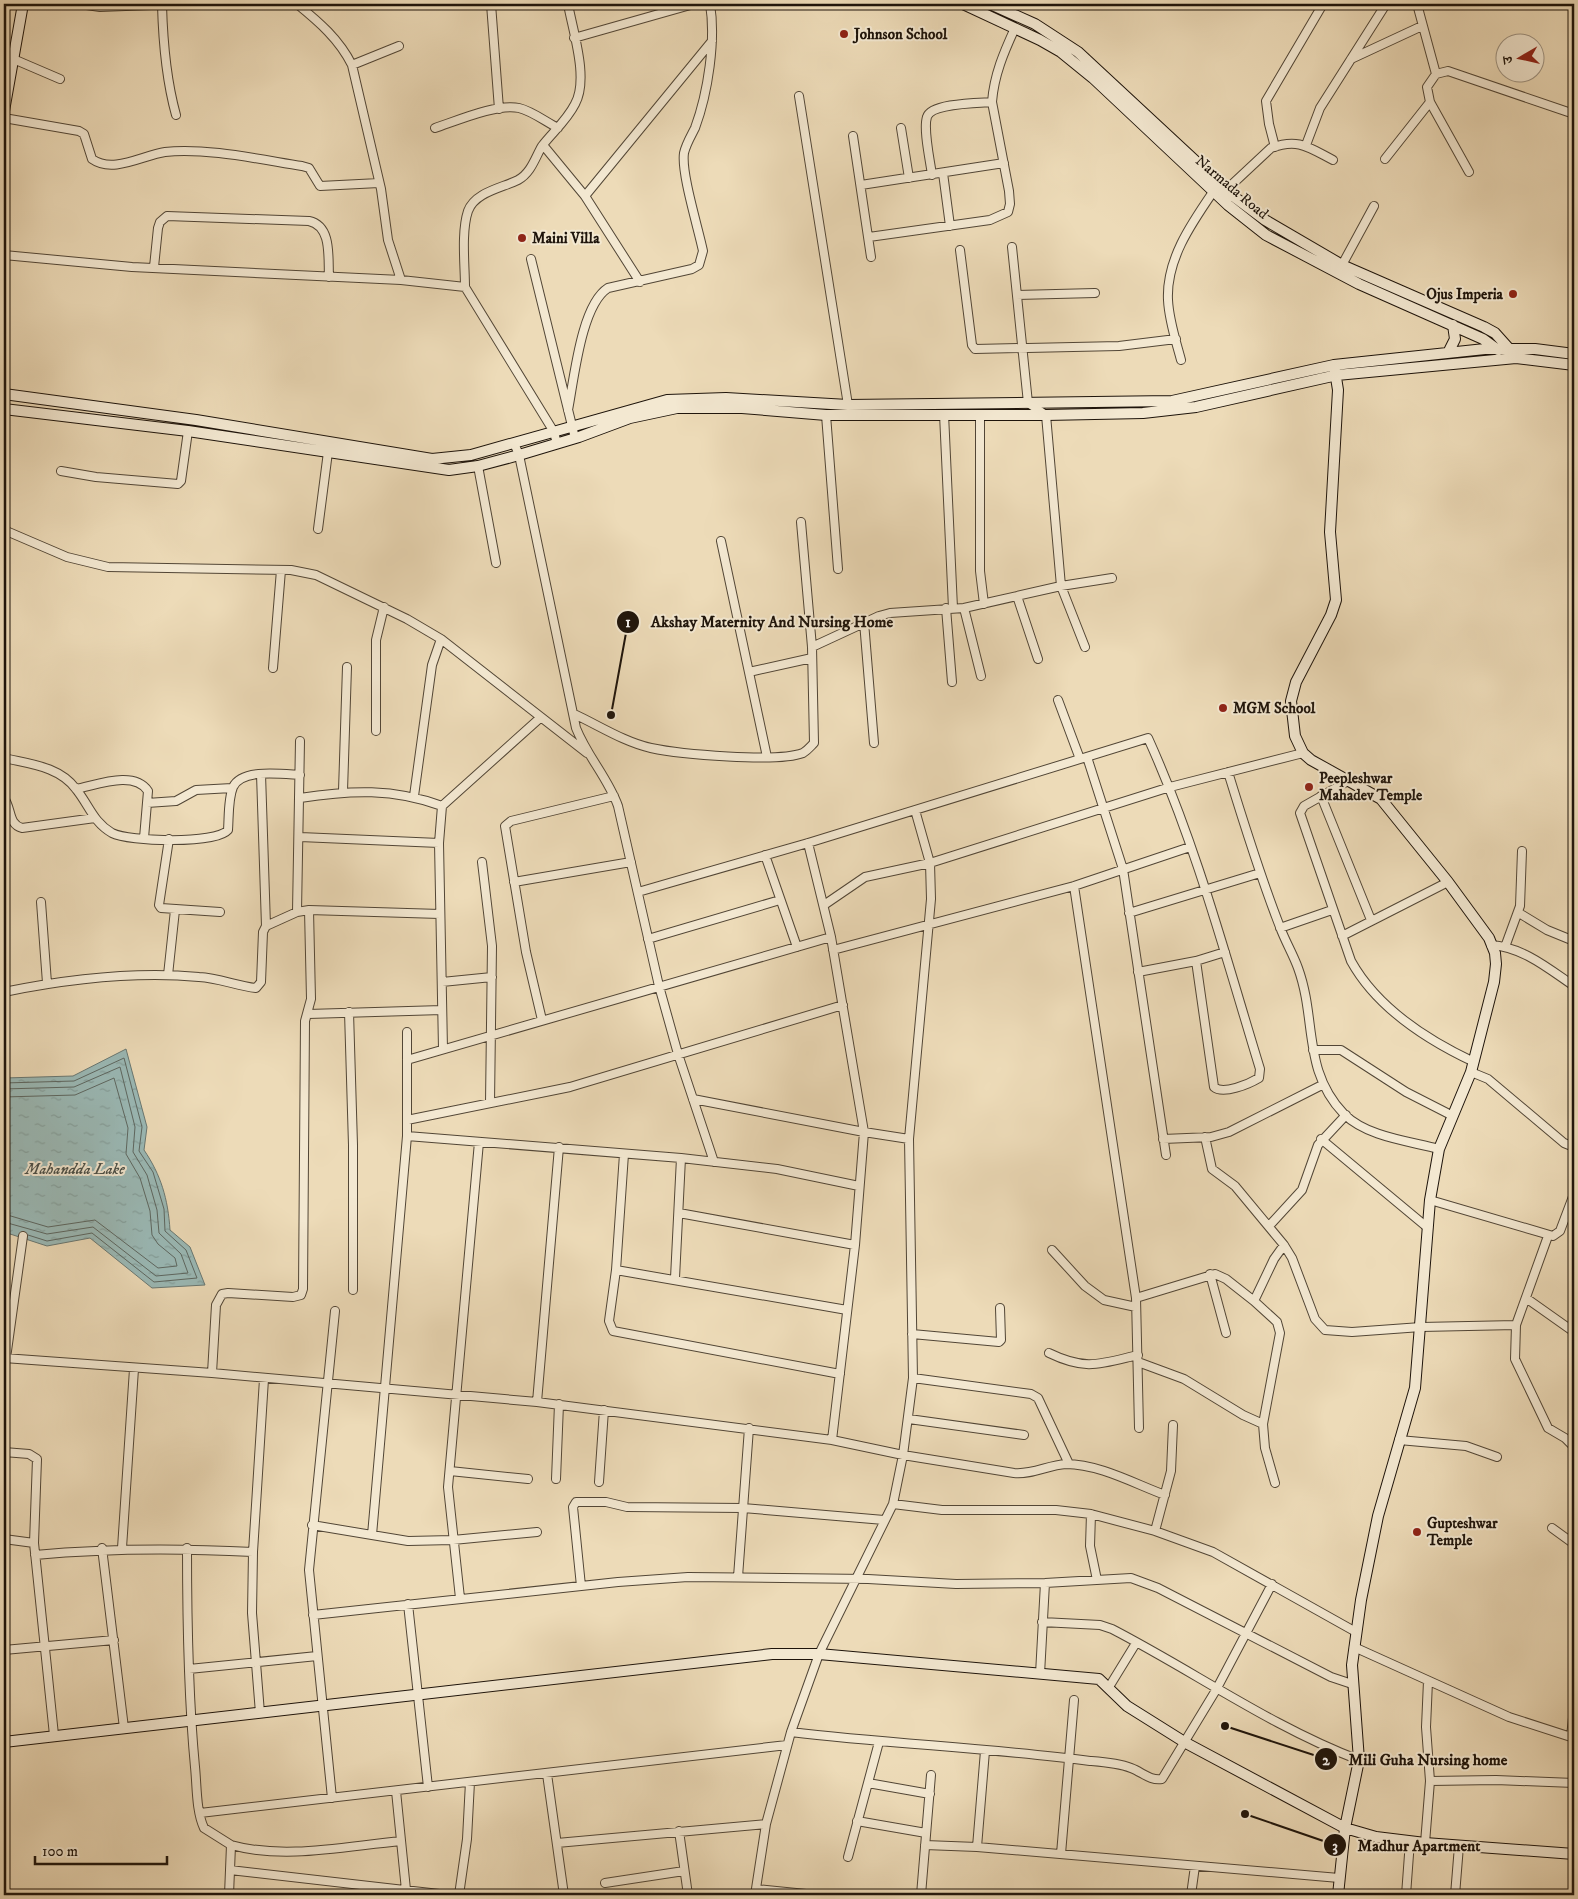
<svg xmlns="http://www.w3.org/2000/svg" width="1578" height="1899" viewBox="0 0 1578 1899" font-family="'IM FELL DW Pica','Noto Serif Devanagari',serif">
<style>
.water{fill:url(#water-ripples);stroke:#687772}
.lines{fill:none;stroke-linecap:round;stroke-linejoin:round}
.shore{stroke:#5c6660;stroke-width:1}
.street-casing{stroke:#524636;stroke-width:10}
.secondary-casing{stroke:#1e140b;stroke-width:12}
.street{stroke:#f3e8d1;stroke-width:8}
.secondary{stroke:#f3e8d1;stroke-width:10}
.poi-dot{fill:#8f2418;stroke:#f3e8d1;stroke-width:2}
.labels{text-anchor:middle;stroke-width:4;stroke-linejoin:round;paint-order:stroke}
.poi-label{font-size:15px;font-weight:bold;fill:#1e140b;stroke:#f3e8d1;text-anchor:start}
.street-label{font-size:15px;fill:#1e140b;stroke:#f3e8d1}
.water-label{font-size:16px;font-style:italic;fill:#494e47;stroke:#f3e8d1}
.leader{fill:none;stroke:#1e140b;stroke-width:2}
.callout-dot{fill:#1e140b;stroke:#f3e8d1;stroke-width:2}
.mark-label{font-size:15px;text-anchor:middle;font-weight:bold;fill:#fff}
.callout-label{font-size:16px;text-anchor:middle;font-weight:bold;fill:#1e140b;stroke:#f3e8d1;stroke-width:4;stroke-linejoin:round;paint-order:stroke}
</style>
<defs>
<pattern id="water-ripples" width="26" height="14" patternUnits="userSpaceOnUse" patternTransform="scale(1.25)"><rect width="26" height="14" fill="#9ab9b6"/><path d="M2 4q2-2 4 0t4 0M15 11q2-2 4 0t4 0" fill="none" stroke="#849e9b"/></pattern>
</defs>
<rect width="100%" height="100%" fill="#eddbb8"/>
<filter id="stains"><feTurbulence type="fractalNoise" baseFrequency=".004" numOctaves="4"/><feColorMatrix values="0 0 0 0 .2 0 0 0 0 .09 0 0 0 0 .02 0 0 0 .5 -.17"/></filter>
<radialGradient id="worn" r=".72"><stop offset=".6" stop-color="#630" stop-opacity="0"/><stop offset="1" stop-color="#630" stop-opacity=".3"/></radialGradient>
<path class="water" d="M126 1049 147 1127 144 1150C161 1175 168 1199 170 1230L190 1247 205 1285 152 1288 90 1238 47 1246 4 1232V1078L73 1076Z"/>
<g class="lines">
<path class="shore" d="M4 1083 74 1081 124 1058 142 1127 139 1151 153 1172 164 1209 165 1231 186 1250 197 1278 154 1282 92 1233 47 1241 28 1235
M4 1089 74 1087 120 1067 135 1127 133 1152 147 1175 157 1210 159 1233 181 1254 188 1273 156 1276 93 1227 47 1234 4 1222
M4 1097 75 1095 114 1078 128 1128 126 1154 140 1178 150 1211 152 1235 158 1244 175 1258 177 1266 158 1268 95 1220 48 1227 4 1214"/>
<g class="street-casing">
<path id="street" d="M80 4 100 7 177 4
M297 4C319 22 339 39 352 65L381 189 388 240 401 280
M491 4 499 109
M1417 4 1436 74
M162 5C163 42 166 79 176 115
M574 38 694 4
M4 55 60 79
M1351 59 1422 26
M352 65 399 46
M799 96 848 405
M4 118 79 131 84 134 92 159C113 174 143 155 165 152 204 147 263 160 302 166L309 168 320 186 379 183
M435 128C456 121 498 103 519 108 532 111 546 122 558 128
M901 128 909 178
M853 136 871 257
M543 145 585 196 640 282
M1306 145 1320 108 1386 4
M1275 147 1269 124 1266 101 1323 4
M1385 159 1430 102
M1469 172 1430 102 1427 87 1436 74 1448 71 1574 114
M943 173 950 226
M932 175C930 160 923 129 927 117 931 103 979 103 992 102
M861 185 1004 163
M1226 190 1271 148C1298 138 1308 147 1333 160
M585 196 712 41
M869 237 990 220 1008 212 1010 204 1009 191 992 102C994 75 1004 52 1015 28
M1012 247 1028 403 1046 415 1061 586 1085 647
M960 250 972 345 975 349 1119 346 1176 339
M4 255 132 267 401 280 465 287 554 432 557 444
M531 259 575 438
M1342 265 1374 206
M154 267 158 228 160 222 167 216 309 221C332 226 328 257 329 277
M465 287C465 266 461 232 468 211 475 192 502 188 518 180 531 173 535 158 542 146 553 132 567 120 575 104 589 79 573 32 568 4
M1017 295 1095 293
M1181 360C1176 341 1169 321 1168 300 1166 260 1191 224 1213 192
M568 410C574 380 581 305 608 288L692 269 699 265 703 251C698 227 681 173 684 153 686 144 691 136 695 128 708 93 716 40 710 4
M944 414 953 608
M980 414V571L984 604
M826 415 838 569
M514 443 519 455 576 728C587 756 608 778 618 806L659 986 678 1054 714 1162
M478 466 496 563
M61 471 96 477 178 484 181 481 188 431
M318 529 328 452
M4 530 67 557 108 567 291 570 316 575 407 619 441 639 587 753
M721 541 767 757
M1017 596 1038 659
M946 608 952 682
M964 608 981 676
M864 622 874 743
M812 647 879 616 890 613 964 608 1061 586 1112 578
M273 668 281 570
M749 672 812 658
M1058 700 1080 759
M574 714C598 725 624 742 651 748 679 754 777 763 803 753 808 750 810 747 814 743L812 647 801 522
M376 731V640L384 607
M1087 757 1123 869 1166 1155
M4 758C29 764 59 766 76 789 89 805 93 822 112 833 129 842 216 844 228 830 229 817 228 799 233 787 242 768 283 774 300 775
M1228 772C1244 824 1260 876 1280 927 1285 941 1293 954 1298 968 1317 1020 1302 1070 1344 1114 1367 1137 1409 1141 1439 1149
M261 774 266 926
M1348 781 1304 806 1300 813 1351 961C1377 1008 1425 1039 1474 1062
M76 789C97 785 134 770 148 791L144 838
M343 791 347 667
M414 796 432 665 441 639
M1321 796 1371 920
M4 798C12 809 8 824 22 828L95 818
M300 798C351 790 393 788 442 806
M147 803 176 801 196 790 232 788
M300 837 439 843
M169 839 159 905 161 908 220 912
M808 843 831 937 864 1132 855 1245 832 1440
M765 855 797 947
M482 862 492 946 490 1103
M514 882 631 862
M1074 886 1136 1298 1139 1428
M638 892 808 843 1148 738C1196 844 1226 958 1260 1069L1259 1078C1249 1084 1223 1095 1214 1087L1196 961
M41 902 47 983
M824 905 865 877 930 863 1170 787 1303 753
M297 912 300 741
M1129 913 1260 873
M1519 913 1547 930 1574 941
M1280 928 1332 910
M1342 936 1448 882
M648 939 780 900
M1491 945C1523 947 1549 969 1574 986
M1505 947 1520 906 1522 851
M833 950 1074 886 1190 847
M1138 972 1196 961 1225 952
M168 975 175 910
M442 982 492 977
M4 992C68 979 134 971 199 977 219 978 237 986 256 988L261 982 263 932 266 926 297 912 309 910 440 914
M349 1012 353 1145V1290
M308 1014 442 1010
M542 1020 526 952 505 826 511 821 614 796
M443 1049 439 843 442 806 540 718
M1313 1050H1341L1406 1092 1453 1116
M407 1060 831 937
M1471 1072 1488 1079 1564 1143 1574 1147
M693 1099 864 1132 909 1139
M407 1120 570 1087 843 1005
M407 1136 681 1158 777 1169 859 1186
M1205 1137 1212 1169 1235 1186 1284 1245 1292 1258 1315 1319 1325 1330 1352 1332 1421 1327 1516 1325
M1163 1139 1211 1137 1229 1132 1322 1085
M1321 1139 1428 1228
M624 1154 616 1270 609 1321 613 1331 840 1374
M1430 1200 1553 1236 1560 1231 1574 1194
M679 1213 855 1245
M1269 1226 1302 1190 1318 1145 1346 1115
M1548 1236 1516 1325 1515 1359 1548 1428 1565 1438 1574 1447
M1052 1250 1085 1286 1104 1300 1136 1307
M616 1270 847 1310
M1210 1274 1226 1333
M675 1278 681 1158
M1136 1298 1215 1274 1226 1279 1254 1301 1277 1322 1280 1333 1263 1424 1265 1448 1275 1483
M1526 1298 1574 1332
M1254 1301 1274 1259 1284 1245
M912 1334 999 1342 1001 1340 1000 1308
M1049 1353C1086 1371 1100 1364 1138 1355
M4 1358 212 1373 537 1402 832 1440 903 1455 1014 1473C1032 1475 1048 1465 1066 1464 1099 1464 1135 1484 1165 1495
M6 1358 23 1236
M1138 1362 1184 1379 1243 1415 1263 1424
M212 1373 216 1305 222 1294 228 1293 293 1297 301 1295 303 1289 305 1021 311 999 309 910
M913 1378 1031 1394 1038 1398 1069 1464
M537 1402 559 1147
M909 1419 1024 1435
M1399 1440 1466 1446 1497 1457
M4 1452 29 1454 37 1459 34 1543 54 1735
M450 1471 528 1479
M556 1479 559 1404
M599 1482 604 1410
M893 1504 942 1510H1056L1091 1514 1155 1531 1213 1552 1356 1632
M1091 1514 1090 1546 1097 1580
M312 1525 408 1541 453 1540 537 1532
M1552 1528 1574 1544
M1155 1531 1171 1471 1173 1425
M372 1535 407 1136V1032
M4 1539 34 1543
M102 1548 124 1728
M122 1548 134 1369
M187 1548C187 1622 188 1694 195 1767 197 1786 196 1811 204 1828L231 1845 229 1895
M35 1555C110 1548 177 1548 253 1552
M738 1577 749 1428
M581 1586 573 1507 576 1502H606L627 1507 743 1508 884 1520
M460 1598 448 1487 479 1142
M408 1604 428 1787
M313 1615 618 1582 688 1577 868 1579 956 1584 1045 1583 1131 1578 1158 1588 1331 1677 1352 1684
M1042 1622 1100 1625 1112 1629C1195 1672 1272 1727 1359 1760
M1354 1647 1509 1717 1574 1738
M4 1650 114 1640
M189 1669 317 1656
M1040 1674 1045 1583
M1109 1687 1136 1643
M260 1713 252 1613 253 1552 264 1379
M791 1732C891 1744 991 1748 1090 1761 1103 1762 1118 1763 1131 1768 1142 1772 1150 1781 1162 1779L1216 1690 1272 1584
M1571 1737 1574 1708
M547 1774 564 1895
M1430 1781 1496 1780 1574 1783
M868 1783 930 1794
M396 1791 406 1890
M332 1798 309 1570 335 1311
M200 1813 787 1745
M857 1821 926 1833
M679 1831 688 1895
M557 1843 766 1824
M1425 1843 1430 1781 1426 1727 1428 1681
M231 1845C285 1860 346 1846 401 1841
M925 1845 977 1847 1339 1878
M977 1847 985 1751
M1061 1854 1074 1700
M848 1857 879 1742
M230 1870 448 1895
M605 1883 684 1871
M756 1889 816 1895
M459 1895 467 1839 470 1782
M755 1895 766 1824 791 1732 819 1654 893 1504 903 1455 913 1378 909 1139 931 899 930 863 915 810
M921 1895 931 1775
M1191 1895 1195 1866
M1406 1895 1410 1841
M1455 1895 1459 1846"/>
</g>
<g class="secondary-casing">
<path id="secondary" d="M963 4 1040 40 1061 52 1093 78 1228 205 1266 235 1359 284 1483 339 1498 350
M990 4 1035 24 1078 52 1233 196 1265 220 1342 265 1484 327 1495 333 1512 352
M4 111 23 4
M1448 353 1455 339 1453 325
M1334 365 1338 390 1330 532 1336 600 1331 615 1296 682 1291 701 1295 736 1303 753 1311 760 1381 799 1448 882 1489 938 1495 953 1496 964 1494 982 1471 1072 1439 1149 1430 1200 1415 1388 1378 1516 1361 1600 1352 1665 1359 1760 1345 1828 1338 1895
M4 394 196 420 432 459 471 455 667 400 726 398 848 405 1172 401 1334 365 1485 349H1535L1574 354
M4 409 188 431 449 470 478 466 519 455 579 437 630 418 677 408H742L826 415H1046L1143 413 1196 407 1337 375 1516 358 1574 365
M4 1742 772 1654H819L1099 1679 1127 1706 1186 1743 1345 1828 1376 1837 1425 1843 1574 1854"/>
</g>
<use href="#street" class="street"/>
<use href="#secondary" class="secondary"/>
</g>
<g class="poi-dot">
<circle cx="844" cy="34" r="5"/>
<circle cx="522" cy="238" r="5"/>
<circle cx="1513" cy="294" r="5"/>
<circle cx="1223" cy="708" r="5"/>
<circle cx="1309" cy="787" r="5"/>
<circle cx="1417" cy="1532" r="5"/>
</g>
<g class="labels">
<g class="poi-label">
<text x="854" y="39">Johnson School</text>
<text x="532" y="243">Maini Villa</text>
<text x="1503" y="299" text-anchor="end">Ojus Imperia</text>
<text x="1233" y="713">MGM School</text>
<text x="1319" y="783">Peepleshwar<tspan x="1319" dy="17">Mahadev Temple</tspan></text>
<text x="1427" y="1528">Gupteshwar<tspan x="1427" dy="17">Temple</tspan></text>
</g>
<g class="street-label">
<text transform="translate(1232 187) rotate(40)" y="5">Narmada Road</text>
</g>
<g class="water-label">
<text x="75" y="1174">Mahandda Lake</text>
</g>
</g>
<path class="leader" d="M611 715L628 622M1225 1726L1326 1759M1245 1814L1335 1845"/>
<g class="callout-dot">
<circle cx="611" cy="715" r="5"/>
<circle cx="1225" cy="1726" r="5"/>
<circle cx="1245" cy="1814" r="5"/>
<circle cx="628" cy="622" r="12"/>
<circle cx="1326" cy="1759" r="12"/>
<circle cx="1335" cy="1845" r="12"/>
</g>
<g class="mark-label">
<text x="628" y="627">1</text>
<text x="1326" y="1765">2</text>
<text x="1335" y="1851">3</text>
</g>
<g class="callout-label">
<text x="772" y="627">Akshay Maternity And Nursing Home</text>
<text x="1428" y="1765">Mili Guha Nursing home</text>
<text x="1419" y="1851">Madhur Apartment</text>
</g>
<rect width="1578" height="1899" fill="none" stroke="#eddbb8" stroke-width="20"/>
<rect x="5" y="5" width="1568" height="1889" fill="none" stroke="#1e140b" stroke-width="2.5"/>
<rect x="10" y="10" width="1558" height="1879" fill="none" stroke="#1e140b"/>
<g transform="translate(1520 58) rotate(261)"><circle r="24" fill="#f3e8d1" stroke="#9e9382"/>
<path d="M0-4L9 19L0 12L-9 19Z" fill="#8f2418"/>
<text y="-8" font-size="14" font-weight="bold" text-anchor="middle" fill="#1e140b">उ</text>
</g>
<path d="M35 1856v8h132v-8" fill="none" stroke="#1e140b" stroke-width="2.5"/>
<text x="42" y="1856" font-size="15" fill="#1e140b" stroke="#f3e8d1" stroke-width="4" paint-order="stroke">100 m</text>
<rect width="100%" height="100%" filter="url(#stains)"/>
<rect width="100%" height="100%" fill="url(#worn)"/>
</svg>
